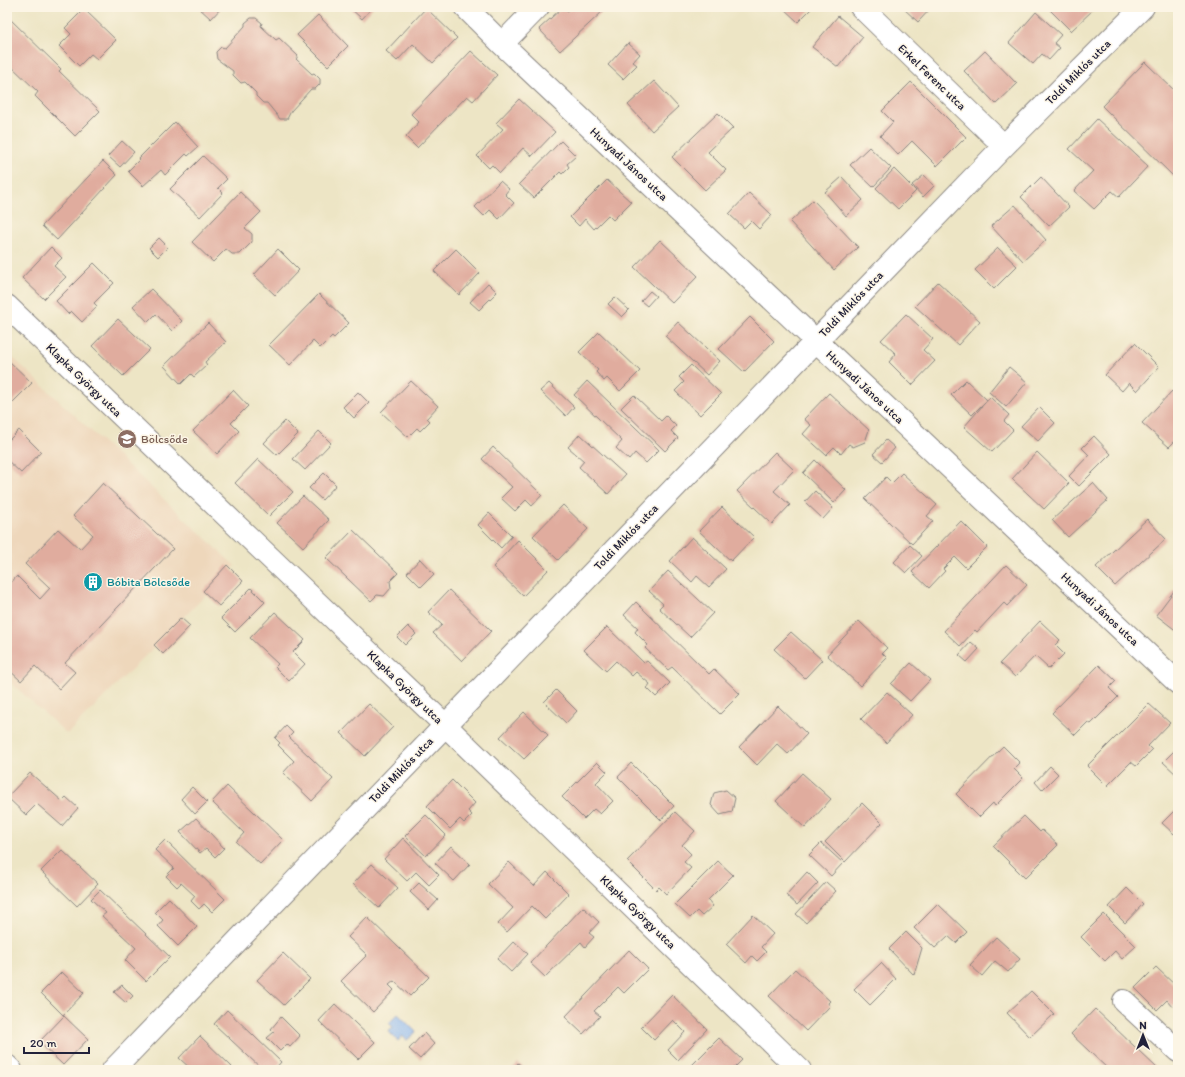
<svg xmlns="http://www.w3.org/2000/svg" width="1185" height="1077" viewBox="0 0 1185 1077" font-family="Itim,sans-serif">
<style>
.built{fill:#eed7bb}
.water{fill:#85b4f0;stroke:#546b96}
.building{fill:#e0ac9e}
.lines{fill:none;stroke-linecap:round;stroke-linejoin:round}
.minor-casing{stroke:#888480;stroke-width:24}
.minor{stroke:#fff;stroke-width:22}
.labels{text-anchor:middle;stroke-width:3;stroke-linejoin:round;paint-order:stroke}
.street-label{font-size:12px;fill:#22223b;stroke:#fcf5e5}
.education-label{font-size:12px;fill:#785e54;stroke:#fcf5e5;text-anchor:start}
.culture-label{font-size:12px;fill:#0d838f;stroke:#fcf5e5;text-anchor:start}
</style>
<rect width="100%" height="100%" fill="#fcf5e5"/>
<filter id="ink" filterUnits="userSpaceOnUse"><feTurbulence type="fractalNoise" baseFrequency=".025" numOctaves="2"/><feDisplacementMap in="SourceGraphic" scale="8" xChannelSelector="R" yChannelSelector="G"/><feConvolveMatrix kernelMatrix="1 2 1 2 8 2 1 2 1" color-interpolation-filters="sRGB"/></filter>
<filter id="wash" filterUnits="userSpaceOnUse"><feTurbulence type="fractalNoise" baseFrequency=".012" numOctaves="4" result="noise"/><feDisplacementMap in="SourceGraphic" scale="16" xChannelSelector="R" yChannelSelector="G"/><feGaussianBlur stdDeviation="0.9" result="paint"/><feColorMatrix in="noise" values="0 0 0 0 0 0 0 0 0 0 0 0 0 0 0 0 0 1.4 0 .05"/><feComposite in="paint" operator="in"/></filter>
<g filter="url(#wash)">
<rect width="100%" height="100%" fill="#ede5c5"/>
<path class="built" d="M7 352 235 566 67 734 7 679Z"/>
<path class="water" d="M398 1014 416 1032 407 1040 402 1036 398 1041 389 1032 393 1027 389 1023Z"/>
<g id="blocks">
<path class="building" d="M198 7H222L211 19Z
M349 7H373L362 19Z
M563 7 568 11 572 7H600L603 11 560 51 539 29Z
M782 7H813L798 22Z
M902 7H932L918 22Z
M1047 7H1096L1071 31Z
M426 8 457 38 433 63 413 44 397 61 386 51Z
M84 9 116 40 97 59 91 54 79 66 59 46 71 34 65 28Z
M1036 12 1061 35 1054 43 1060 48 1049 60 1042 54 1033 64 1009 43Z
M318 15 348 46 328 66 297 35Z
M7 16 61 69 59 71 100 111 75 136 35 96 38 92 7 62Z
M838 16 863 37 838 67 812 47Z
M251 18H256L262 23 261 26 276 40 279 38 298 56 296 59 312 74 314 73 320 79V84L315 89H311L291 111 287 119H280L267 103H263L256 96V93L245 82 241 83 233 75V71L217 59 216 52 221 47 225 48 245 26V23Z
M628 43 640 54 633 62 637 65 623 79 608 65Z
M471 51 497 75 473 101 467 96 417 148 406 137 419 122 411 114Z
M985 51 1017 84 996 104 964 71Z
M1145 62 1178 94V181L1102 106Z
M654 81 678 107 652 131 628 105Z
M911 82 966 137 937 166 912 141 898 155 880 136 893 122 882 111Z
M519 99 555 132 532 156 523 148 500 173 492 165 489 168 477 156 503 129 496 123Z
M718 113 733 128 708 152 726 170 705 190 672 157Z
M1097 119 1148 166 1119 197 1112 191 1094 209 1074 191 1093 171 1069 149Z
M175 122 198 147 188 156 186 154 165 175 161 170 143 186 128 171 140 159 139 158Z
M122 141 134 152 120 167 108 156Z
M561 141 576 156 567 164 569 167 562 174 560 172 534 198 519 184Z
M869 147 891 168 873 187 850 165Z
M203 156 227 179 218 188 223 193 200 217 170 189Z
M103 161 117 175 57 240 42 226Z
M894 169 916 191 898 209 876 188Z
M924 175 934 186 923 197 912 185Z
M842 177 863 200 846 216 825 192Z
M1041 177 1069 207 1049 226 1021 197Z
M607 180 631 202 613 220 608 215 594 229 585 219 579 226 570 217Z
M500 181 509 189 505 194 514 203 499 219 490 210 484 216 475 207Z
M240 192 261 212 245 228 252 234V242L240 254H232L226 249 213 262 192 242Z
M749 193 772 215 759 229 751 221 744 228 729 214Z
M813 200 858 247 834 270 790 222Z
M1015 205 1046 240 1023 261 991 226Z
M159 238 168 247 158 257 149 248Z
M660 240 698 276 672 303 634 267Z
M51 247 62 258 54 266 66 277 44 299 22 278Z
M998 248 1017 266 994 289 975 270Z
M278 249 299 270 275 295 254 275Z
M456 249 480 273 459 295 434 271Z
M94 263 114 283 94 303 97 306 82 322 71 311 68 314 56 301Z
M938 282 980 321 958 345 915 306Z
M488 283 497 292 479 310 470 302Z
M151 289 182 321 172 331 156 314 148 322 133 306Z
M650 291 656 296 647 306 641 301Z
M319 294 349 323 334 338 332 336 320 348 313 341 290 365 269 345Z
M615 297 629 310 622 317 608 304Z
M906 314 933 339 923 350 935 361 912 385 889 362 896 354 881 340Z
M750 317 774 341 744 372 719 349Z
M118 319 150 349 123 376 92 346Z
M678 322 720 361 707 375 665 336Z
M208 323 226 342 205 362 207 365 194 377 191 374 181 384 164 366Z
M599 332 640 371 620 391 607 378 604 381 596 372 598 370 579 352Z
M1135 343 1159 367 1137 391 1129 383 1122 391 1105 375Z
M7 359 32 383 7 408Z
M691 365 721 394 700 415 675 391 684 382 679 377Z
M1009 367 1027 382 1006 407 989 392Z
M966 380 987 400 972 415 951 395Z
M411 381 438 406 427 418 430 421 420 431 417 428 408 437 381 412Z
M587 381 659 450 646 463 635 453 629 460 616 448 622 441 574 395Z
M549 383 574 407 566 416 540 391Z
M233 390 248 406 231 423 239 431 217 454 193 431Z
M1172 391 1178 397V438L1169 447 1142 423Z
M358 392 369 403 354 418 343 407Z
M829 393 869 430 865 442 853 447 849 444 841 454 834 447 826 455 803 434 811 425 804 419Z
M634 395 661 421 666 416 676 426 671 431 678 438 665 451 621 408Z
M990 397 1009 415 1004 421 1013 430 992 452 964 427Z
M1039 407 1055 423 1038 441 1021 426Z
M285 421 298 434 277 455 264 443Z
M19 430 41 452 21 473 7 460V442Z
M319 431 331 443 305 470 293 459Z
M580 434 625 475 608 494 579 467 584 461 568 447Z
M1094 436 1111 454 1079 486 1069 476 1089 455 1082 448Z
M886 440 895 448 882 462 873 454Z
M493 447 542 495 532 506 526 500 515 511 501 498 512 487 482 459Z
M775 452 794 470 774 491 790 505 772 524 737 491Z
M1037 452 1069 483 1044 509 1012 479Z
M258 459 293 492 269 516 235 483Z
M815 460 846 490 834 503 803 473Z
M324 473 336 485 322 500 309 488Z
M902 473 937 505 927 516 933 521 912 544 865 499 886 477 892 483Z
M103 483 173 549 65 663 75 672 59 689 35 666 21 681 7 668V587L17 576 40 599 50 588 25 564 58 529 80 549 93 535 73 516Z
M1093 483 1108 500 1068 537 1052 520Z
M815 491 833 508 823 519 805 502Z
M303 496 329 520 303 547 277 523Z
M563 505 588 529 558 560 533 536Z
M722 507 754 537 731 561 699 531Z
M489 513 512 536 501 548 478 525Z
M1147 519 1166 539 1115 586 1096 567Z
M961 521 987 547 966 568 955 557 943 569 945 571 929 588 912 572Z
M353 530 398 573 390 581 391 588 384 596 377 595 371 601 326 558Z
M692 537 726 569 709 587 697 576 692 582 670 561Z
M518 540 548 570 523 596 493 567Z
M910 545 922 556 906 573 894 562Z
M420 559 434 574 421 587 407 573Z
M227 565 243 581 219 606 203 591Z
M1006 565 1027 585 1007 606 1004 603 977 632 975 630 960 646 944 631Z
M668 571 713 613 690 637 659 608 663 604 649 591Z
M251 588 265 602 235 632 221 618Z
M449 590 491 631 462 661 433 633 442 625 428 612Z
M1174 591 1178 594V632L1156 615Z
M636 602 709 674 714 669 740 694 720 714 672 667 668 670 645 648 648 645 635 632 638 628 624 615Z
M275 612 305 640 293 652 305 664 289 681 275 667 278 664 250 638Z
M181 618 190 626 163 654 154 645Z
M859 621 887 648 882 653 887 658 860 686 827 655Z
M1040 621 1060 640 1055 645 1064 654 1049 669 1035 656 1015 677 1000 663Z
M408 626 416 634 405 645 397 637Z
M607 627 644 663 647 661 670 683 656 697 647 688 650 684 636 672 632 676 616 661 606 671 584 650Z
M791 632 822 660 805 678 774 649Z
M971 642 979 649 967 662 959 655Z
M911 663 930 680 910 701 891 684Z
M1099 665 1116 681 1109 688 1118 697 1091 724 1088 722 1075 735 1052 713Z
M556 690 577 711 566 723 544 702Z
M887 692 912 715 886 743 861 719Z
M369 704 393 727 365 756 341 733Z
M1149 704 1170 723 1148 746 1152 750 1136 766 1131 762 1107 786 1087 766Z
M778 706 807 734 788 754 777 744 757 765 739 747Z
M524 712 548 735 524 759 500 737Z
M286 726 293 733 289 737 333 779 312 801 283 773 294 761 278 745 280 743 275 738Z
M1003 746 1020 763 1014 769 1023 778 995 806 993 803 979 817 956 794Z
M1178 747V776L1163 762Z
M597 762 607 772 596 783 613 801 600 814 594 809 584 819 562 797Z
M631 763 674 806 661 820 618 777Z
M1050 766 1058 774 1042 790 1035 782Z
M30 773 62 801 66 797 78 808 62 826 37 804 26 815 7 797Z
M802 773 831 799 805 828 776 801Z
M452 780 475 803 468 811 472 815 464 823 460 819 450 829 427 806Z
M227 786 283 840 260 864 236 842 244 833 212 802Z
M192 787 207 802 195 814 181 799Z
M726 790 735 798 732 812 720 815 711 805 714 793Z
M862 803 882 823 845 862 825 842Z
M1175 810 1178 813V830L1174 834 1162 823Z
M675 812 695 831 682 845 691 854 684 862 691 868 666 894 659 887 656 890 627 861Z
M426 815 446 835 426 856 405 836Z
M1024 816 1040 832 1042 830 1058 845 1025 878 993 846Z
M196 818 224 848 215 857 206 848 200 853 180 832Z
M403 838 439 875 429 885 416 872 407 881 384 859Z
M165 840 225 899 212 912 204 904 199 909 191 901 195 896 181 883 177 887 166 876 174 868 155 850Z
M821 843 843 863 831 876 809 855Z
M451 846 470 864 454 881 435 863Z
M62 850 98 884 77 906 41 871Z
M718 861 733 875 708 900 713 906 702 916 697 911 690 918 675 904Z
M509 862 534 886 547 872 569 894 545 919 532 906 507 932 498 924 513 908 488 884Z
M372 864 398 888 379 908 353 884Z
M807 872 818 883 797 905 786 895Z
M826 882 836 891 806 923 796 914Z
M419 883 438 900 429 910 410 892Z
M1127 888 1143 904 1125 923 1109 907Z
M100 890 170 957 146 981 125 960 136 948 102 916 106 913 91 899Z
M169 898 197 927 178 946 158 926 163 920 155 912Z
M938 904 967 932 956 943 948 936 935 948 914 928Z
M583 907 599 922 589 933 594 937 585 947 581 942 545 977 530 963Z
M1104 914 1136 946 1122 959 1115 951 1105 961 1081 937Z
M753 915 773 934 761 947 766 952 757 961 752 956 746 963 726 944Z
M367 917 429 977 410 996 394 981 389 985 394 990 373 1012 341 981 367 955 348 937Z
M906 932 922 948 914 975 889 949Z
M996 937 1020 959 1008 972 995 961 982 976 970 965Z
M514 941 528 954 511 972 497 959Z
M629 950 648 969 624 993 618 987 594 1011 600 1016 583 1034 565 1017Z
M283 953 310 979 284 1005 257 980Z
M881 963 896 979 870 1005 854 989Z
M1156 967 1178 988V1002L1173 1007 1167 1000 1157 1010 1135 988Z
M795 969 830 1001 828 1003 830 1006 806 1031 769 996Z
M62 972 84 993 63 1015 41 993Z
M122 985 133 996 126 1003 114 992Z
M1031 991 1054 1014 1030 1037 1007 1013Z
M672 995 707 1029 678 1060 668 1050 685 1032 673 1020 654 1040 641 1027Z
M335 1004 375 1042 358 1059 319 1021Z
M1095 1009 1112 1025 1159 1070H1109L1071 1034Z
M227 1010 281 1062 274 1070H263L214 1024Z
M64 1016 88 1039 63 1065 39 1042Z
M281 1017 300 1036 290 1047 287 1044 280 1051 267 1038 274 1032 271 1029Z
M424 1033 434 1044 420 1059 409 1049Z
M200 1036 232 1067 229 1070H192L179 1058Z
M719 1038 742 1060 732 1070H695L691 1066Z
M518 1063 526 1070H511Z"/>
</g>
</g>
<g filter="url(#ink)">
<use href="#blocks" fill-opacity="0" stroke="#888480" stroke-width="1"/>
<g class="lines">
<g class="minor-casing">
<path id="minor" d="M465 7 502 44 1178 683
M861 7 1004 146
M502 44 538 7
M7 306 445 725 800 1070
M1124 1001 1178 1051
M7 1066 11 1070
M113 1070 1004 146 1143 7"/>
</g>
<use href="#minor" class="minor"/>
</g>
</g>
<defs>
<g id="school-disc" transform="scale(1)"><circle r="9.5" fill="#8d6e63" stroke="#fcf5e5"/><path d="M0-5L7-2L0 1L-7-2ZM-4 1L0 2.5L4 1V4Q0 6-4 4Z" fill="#fff"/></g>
<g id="building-disc" transform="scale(1)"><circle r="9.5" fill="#0f9aa8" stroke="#fcf5e5"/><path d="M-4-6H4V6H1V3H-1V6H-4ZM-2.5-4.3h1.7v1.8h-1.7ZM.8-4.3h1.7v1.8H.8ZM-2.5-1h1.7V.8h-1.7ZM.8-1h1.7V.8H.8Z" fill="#fff"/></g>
</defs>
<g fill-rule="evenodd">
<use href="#school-disc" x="127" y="439"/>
<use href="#building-disc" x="93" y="582"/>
</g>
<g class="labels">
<g class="street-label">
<text transform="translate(1078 72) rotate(-45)" y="4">Toldi Miklós utca</text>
<text transform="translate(932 77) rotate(44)" y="4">Erkel Ferenc utca</text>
<text transform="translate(629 164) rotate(43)" y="4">Hunyadi János utca</text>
<text transform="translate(851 304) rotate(-46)" y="4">Toldi Miklós utca</text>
<text transform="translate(84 380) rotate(44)" y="4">Klapka György utca</text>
<text transform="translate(865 387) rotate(43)" y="4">Hunyadi János utca</text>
<text transform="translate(626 537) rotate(-46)" y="4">Toldi Miklós utca</text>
<text transform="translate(1100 609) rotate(43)" y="4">Hunyadi János utca</text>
<text transform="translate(405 687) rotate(44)" y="4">Klapka György utca</text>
<text transform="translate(401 770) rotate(-46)" y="4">Toldi Miklós utca</text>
<text transform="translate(638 912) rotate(44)" y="4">Klapka György utca</text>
</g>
<g class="education-label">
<text x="141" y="443">Bölcsőde</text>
</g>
<g class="culture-label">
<text x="107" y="586">Bóbita Bölcsőde</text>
</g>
</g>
<rect width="1185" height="1077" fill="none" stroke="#fcf5e5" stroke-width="24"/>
<g transform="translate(1143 1035)" stroke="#fcf5e5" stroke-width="3" paint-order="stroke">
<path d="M0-3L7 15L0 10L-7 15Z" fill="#22223b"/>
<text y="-6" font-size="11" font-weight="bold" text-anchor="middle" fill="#22223b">N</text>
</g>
<path d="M24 1047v6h65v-6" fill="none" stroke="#22223b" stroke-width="2"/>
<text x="30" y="1047" font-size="12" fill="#22223b" stroke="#fcf5e5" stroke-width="3" paint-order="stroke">20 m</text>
</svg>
